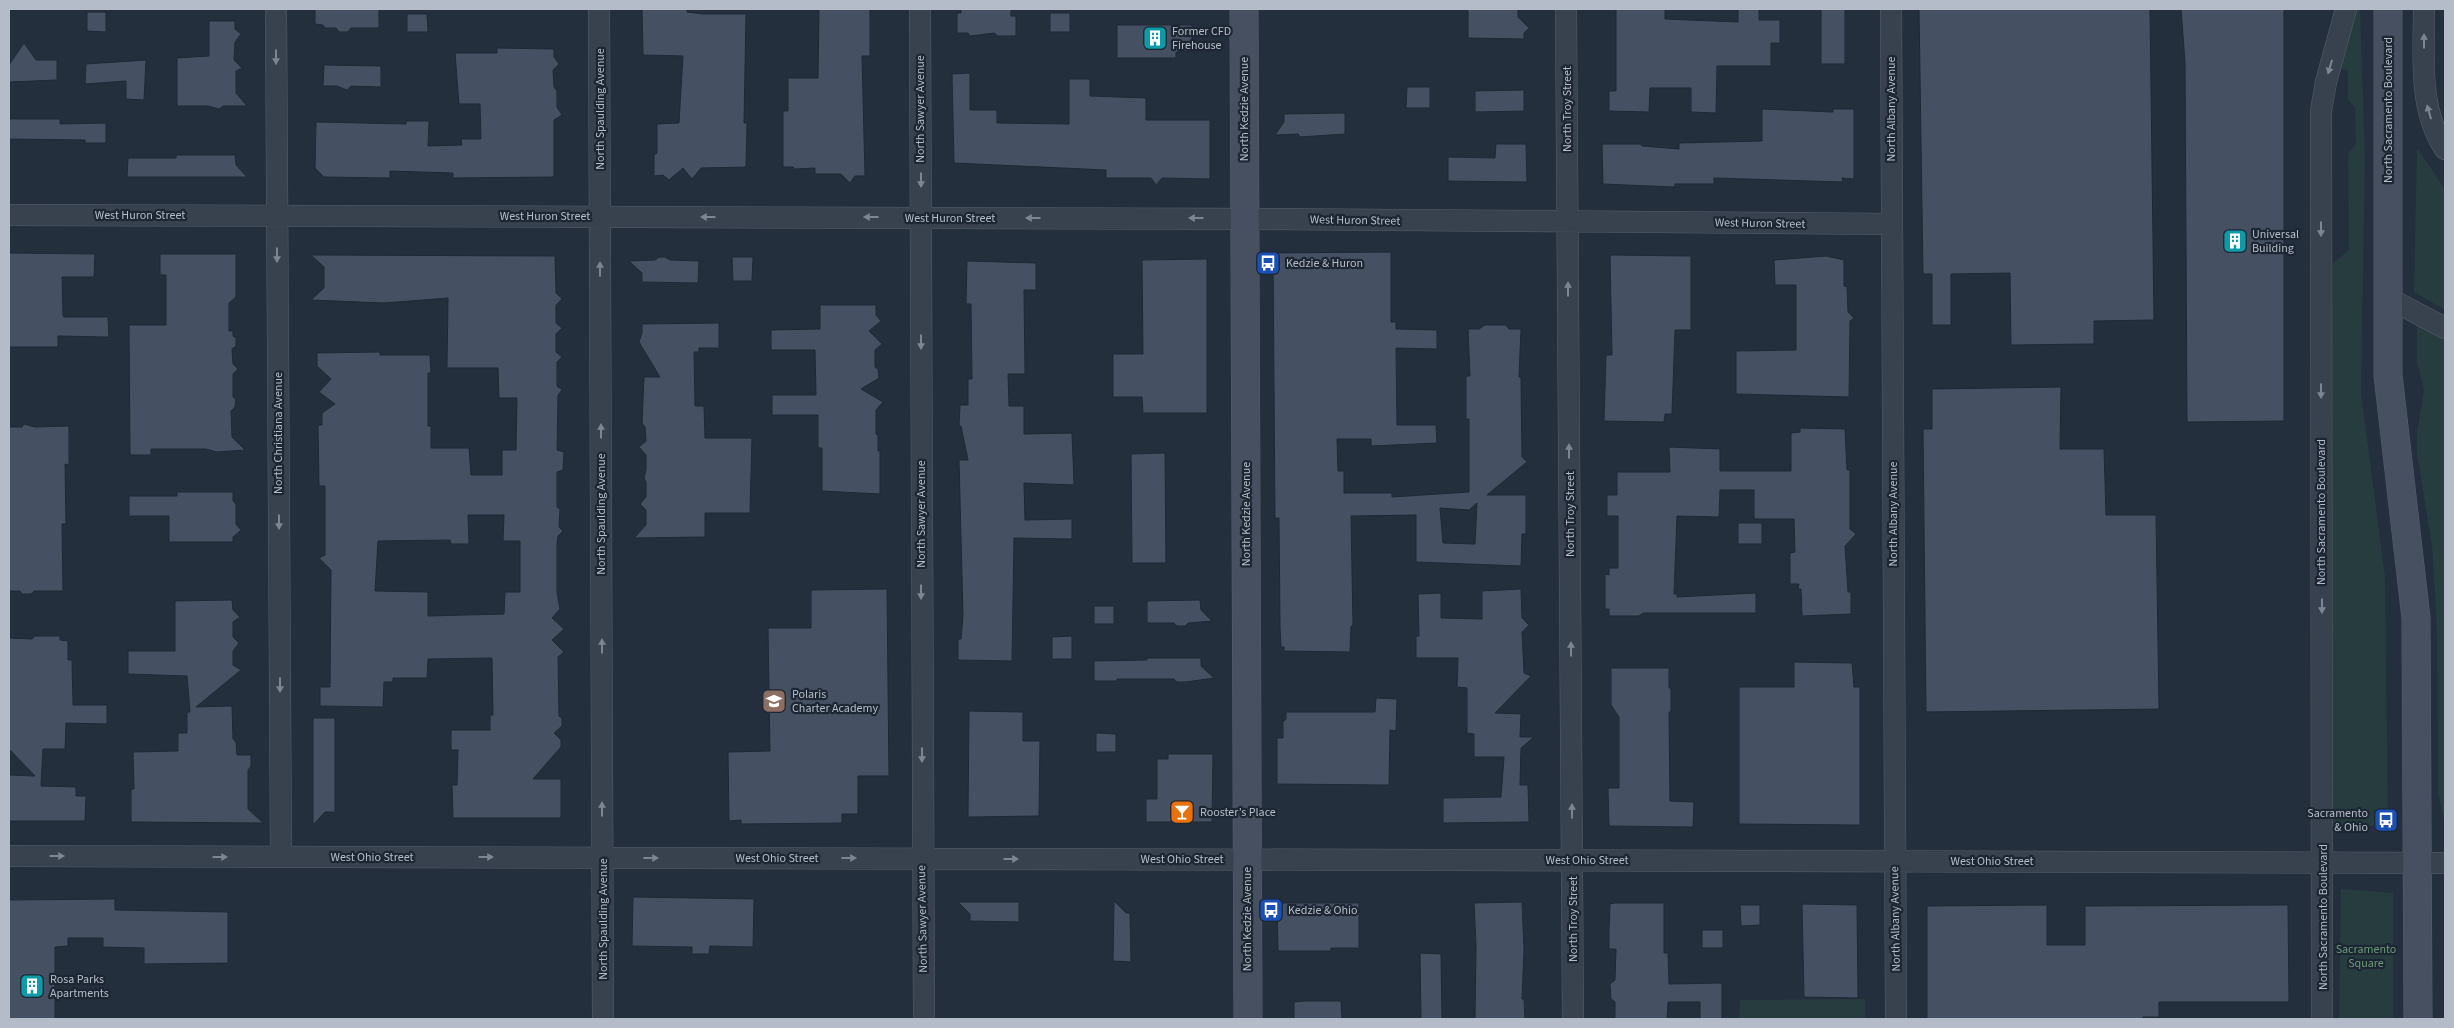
<svg xmlns="http://www.w3.org/2000/svg" width="2454" height="1028" viewBox="0 0 2454 1028" font-family="'Source Sans 3',sans-serif">
<style>
.green{fill:#263c3f}
.building{fill:#455162;stroke:#1f2835;fill-rule:evenodd}
.lines{fill:none;stroke-linecap:round;stroke-linejoin:round}
.street-casing{stroke:#565f6c;stroke-width:22}
.secondary-casing{stroke:#565f6c;stroke-width:29}
.street{stroke:#38414e;stroke-width:21}
.secondary{stroke:#465061;stroke-width:28}
.oneway{fill:#7c8592}
.labels{text-anchor:middle;stroke-width:4.5;stroke-linejoin:round;paint-order:stroke}
.poi-label{font-size:12px;fill:#b4bcc9;stroke:#1d2633;text-anchor:start}
.street-label{font-size:12px;fill:#b4bcc9;stroke:#1d2633}
.park-label{font-size:12px;fill:#6b9a76;stroke:#1d2633}
</style>
<rect width="100%" height="100%" fill="#242f3e"/>
<path class="green" d="M2357 9H2360L2365 160 2361 393 2385 577 2388 826H2332L2331 265 2349 250 2348 154 2356 144 2355 108 2348 99V71L2340 68Z
M2417 148 2445 189V310L2414 292Z
M2417 322 2445 341V825L2438 793 2437 628 2432 545 2417 454V433L2424 390 2417 363Z
M2341 889 2393 893V1019H2339Z
M1865 999V1019H1739L1740 1000Z"/>
<path class="building" d="M315 9H379V28H351L348 32H339L336 28H325L323 25 315 24Z
M642 9H687V12L703 14H746L744 123H747L746 167 701 168 692 179 683 168 669 180 663 175 654 176V155L657 153V124L679 123 683 56 643 55Z
M819 9H870V56H862L865 176H855L850 183 841 174H815V168L795 169 793 167H783V111H788V78H818Z
M961 9H1011V16H1016V36H998L994 33 970 36 968 33H957V13H961Z
M1468 9H1518V17L1529 28 1524 33V39L1468 38Z
M1616 9H1665V19L1738 22V9H1759V20H1780V43H1771V66H1717L1716 113 1691 112V88H1650L1649 112 1609 111V91H1616Z
M1821 9H1845V64H1821Z
M1919 9H2150L2154 320 2094 321V344L2011 345 2010 273 1951 274V325H1932V274H1923Z
M2181 9H2284V421L2187 422 2185 62Z
M87 12H106V32L87 31Z
M1050 13H1070V32H1050Z
M407 14H427L428 32H407Z
M209 21H235V29L241 34 235 42 234 60 242 68 236 71V93L247 106H223L219 109 208 106H177V58L209 56Z
M1117 25H1192V51L1176 52V58H1117Z
M24 43 36 60H57V80L9 82V65Z
M497 48 554 49V57L559 64 553 70 554 87 557 91V107L562 115 554 120V177L453 178V173L390 171V178L324 177 315 168 316 122 406 124V121H429L428 146 462 145 461 139H481L480 104H459L455 53H497Z
M146 60 144 100 126 99V81L85 84 86 64Z
M324 65 381 66V87L351 86 347 90 337 86H323Z
M970 73V110H997V123L1069 124V79H1090V96L1146 98V120H1210V179L1162 178 1156 185 1151 178H1106V170L954 163 952 74Z
M1407 87H1430V108H1406Z
M1524 90V111L1475 112V91Z
M1762 109 1833 112V109H1854V179L1842 178 1843 182 1714 178V184H1675V187L1603 184 1602 144H1641L1642 146 1679 149V143L1762 141Z
M1345 113V134L1300 137 1298 134 1275 135 1284 122V114Z
M9 119H60V124L106 123V143H85V140L9 139Z
M1496 144H1526L1527 182 1448 181V157L1495 158Z
M176 155H235L236 165 247 177H127L128 158H176Z
M1391 252V322H1396V329L1437 330V349L1396 348 1397 425H1436L1437 443 1371 446V439H1337L1338 471H1344V493H1392V497L1469 492V419H1466V376H1470L1468 329H1479L1485 325H1506L1509 329H1521L1519 377H1521V384L1522 457 1527 462 1487 495H1526V534H1522L1521 566 1416 562V515L1351 516 1353 626H1351L1350 652 1284 651V647H1281L1280 627 1279 518H1275L1273 253ZM1477 503 1475 544 1443 543 1440 508 1469 510Z
M9 253 95 254 94 277H62L63 315 64 317H108L109 337 58 336V347H9Z
M160 254H236V297L229 303V331H233V336L236 338V346L232 349 233 364 238 369 233 374V397L236 399 235 407 231 411 232 437 245 450 217 452 206 449H151V455H130L129 325H166V275H160Z
M311 255 555 256 556 293 562 299 556 305V323L562 328 556 334V352L562 357 557 362V386L562 390 558 395 557 450 564 452 563 470 557 472V507L560 509 559 527 563 531 558 536 557 544V592L560 609 552 618 564 629 552 640 564 652 558 657 559 716 562 718V726L554 733 561 740V747L533 779H561V818H453L452 785H457L458 750H451V730H490V715H493L492 658 428 659 427 678H393V682H384L383 707 320 706V687H330L331 570 319 558 325 555V486H319L318 425H322V413L335 404 319 392 331 379 317 366V353L380 352V355H430L431 373H428V426H431V448H469L471 475H502V450H516L517 398H499L498 368H447L448 298 384 303 311 300 324 288V267ZM468 515H504L503 541H520V592H505L504 614 428 616V592L375 591 378 541 450 540 451 544H469Z
M1610 255 1691 256V330H1675L1672 414H1665L1664 422 1604 421 1606 355H1612Z
M1826 256 1844 260V286L1847 287 1848 312 1854 318 1850 321 1849 397 1736 394V351L1796 350V285H1775L1774 260Z
M659 257H665L670 260 699 261 698 283 642 282V273L629 261 655 260Z
M732 257H753L752 281H733Z
M1207 259V413H1143L1142 397H1113V354H1143L1142 260Z
M967 261 1036 263V290H1024L1025 374H1008L1009 406H1024V434L1072 433 1074 485 1024 483 1025 520 1072 519V539L1014 538 1012 661 958 660V639H961L963 616 959 460H968L961 426H959L960 405H968V379H972L971 304H966Z
M820 305H876V315L881 321 869 331 882 344 875 350V367L878 369 879 378 861 389 883 402 876 410V434L878 436V451H880V494L822 491V448H818V415H772V395H816L815 350H771V330L820 329Z
M719 323V348H699V352H694L695 406H704L705 438H752L750 513H705V537L634 538 646 525V510L640 504 646 497V482L644 478 646 470V455L639 447 646 441 645 427 642 423 644 377H660L639 342 642 333V324Z
M2061 387 2060 449H2104L2106 515H2156L2159 709 1926 712 1923 429H1932V389Z
M24 424 35 427 69 426V465L65 464 66 524H62L63 591H34L31 594H22L20 591H9V427H22Z
M1800 428 1845 429 1847 470H1850V529L1856 534 1845 546 1848 592H1851V614L1802 616 1801 589H1798L1799 584H1790V553L1795 552 1794 519H1754V490H1720L1719 517 1677 516 1674 594H1677V597L1756 593V613H1643L1639 616H1609V609H1605V574L1609 575V568H1618V516H1607V495H1617V472H1670L1669 447 1720 449V471H1791V433L1800 432Z
M1165 453 1166 563H1132L1131 454Z
M177 492H233V501L236 504V524L241 530 233 537V542H169V516H129V496H177Z
M1738 523H1762V544H1738Z
M887 589 889 776H858V814H842V823L741 824V820L729 821 728 752 770 751 768 628H811V590Z
M1521 589 1522 618 1529 625 1522 632 1524 673 1531 676 1495 713 1521 714 1520 737H1534L1521 748 1520 785H1528L1529 822 1443 823V798L1501 797 1504 757H1474V734L1467 733V688L1457 687 1458 658H1416V636H1419L1418 594 1441 593V618L1482 619V591Z
M232 600 233 610 240 617 233 622V637L239 643 233 651V665L241 670 196 707 232 706 233 739 236 742 237 755H251V766L248 770V809L263 823 131 822V789H134L133 752 178 751V733H187V712H190L187 676 128 674V651H175V601Z
M1200 600 1201 610 1212 621 1188 623 1185 626H1177L1174 623H1147V601Z
M1094 606H1114V624H1094Z
M35 636H60V640L68 641V660H72L73 705H107V724L66 723 65 749H43L41 786 76 787V796H86L85 821H9V775L35 776 9 749V638L32 639Z
M1072 636V659H1052V637Z
M1147 658H1201V666L1214 678 1186 682H1177L1174 679H1117V681H1094V661L1147 660Z
M1794 662 1852 663 1854 687H1860V825L1739 824V687H1794Z
M1611 668H1669V688H1671V712H1669L1670 801 1694 802 1693 827 1609 826 1608 788H1619V717L1611 705Z
M1376 698 1397 699 1396 731 1390 730 1389 785 1277 784V738H1283V722L1286 719V712H1375Z
M969 711 1023 712V741H1040L1039 816 968 817Z
M313 718H335V812H325L313 825Z
M1096 733 1116 734V752H1096Z
M1168 754H1213L1212 822H1146V799H1157V759H1168Z
M633 897 754 899 753 947 710 946 709 954H692V947L632 946Z
M115 899V910L228 912V963L144 964V948L103 947V938H68V946L55 947V1019H9V900Z
M1114 901 1126 913H1130L1131 962 1113 961Z
M958 902H1019V922L970 921V914Z
M1522 902 1524 949 1522 999H1524L1525 1019H1475L1476 945 1474 903Z
M1277 903H1359V948H1331V951H1278Z
M1615 903H1664V953H1668L1669 984 1722 983V1019H1700V1002H1668L1667 1019H1615V1002L1611 999 1610 984 1615 980 1616 949H1609V930L1610 904Z
M1802 904 1857 905 1858 998 1804 997Z
M1740 905H1760V925L1741 926Z
M2047 905V945H2085V906L2288 905 2289 1002H2159V1017H2143V1019H1927V906Z
M1702 930H1723V948H1702Z
M1420 953 1441 954 1442 1019H1421Z
M1305 1001H1341L1342 1019H1294V1002Z"/>
<g class="lines">
<g class="street-casing">
<path id="street" d="M276 9 281 856
M599 9 603 1019
M920 9 924 1019
M1566 9 1573 1019
M1891 9 1896 1019
M2424 9C2424 55 2418 109 2445 149
M9 215 1269 219 1891 224
M2388 298 2445 328
M9 856 2445 863
M2322 1019 2321 111 2326 82 2346 9"/>
</g>
<g class="secondary-casing">
<path id="secondary" d="M1244 9 1248 1019
M2388 9V375L2416 618 2418 1019"/>
</g>
<use href="#street" class="street"/>
<use href="#secondary" class="secondary"/>
</g>
<defs><path id="oneway-solid" d="M-6-.8H1V-3.2L6.5 0L1 3.2V.8H-6Z" transform="scale(1.25)"/></defs>
<g class="oneway">
<use href="#oneway-solid" transform="translate(2424 41) rotate(-90)"/>
<use href="#oneway-solid" transform="translate(276 57) rotate(90)"/>
<use href="#oneway-solid" transform="translate(2330 67) rotate(106)"/>
<use href="#oneway-solid" transform="translate(2429 112) rotate(-106)"/>
<use href="#oneway-solid" transform="translate(921 180) rotate(90)"/>
<use href="#oneway-solid" transform="translate(708 217) rotate(-180)"/>
<use href="#oneway-solid" transform="translate(871 217) rotate(-180)"/>
<use href="#oneway-solid" transform="translate(1033 218) rotate(-180)"/>
<use href="#oneway-solid" transform="translate(1196 218) rotate(-180)"/>
<use href="#oneway-solid" transform="translate(2321 229) rotate(90)"/>
<use href="#oneway-solid" transform="translate(277 255) rotate(90)"/>
<use href="#oneway-solid" transform="translate(600 269) rotate(-90)"/>
<use href="#oneway-solid" transform="translate(1568 289) rotate(-90)"/>
<use href="#oneway-solid" transform="translate(921 342) rotate(90)"/>
<use href="#oneway-solid" transform="translate(2321 391) rotate(90)"/>
<use href="#oneway-solid" transform="translate(601 431) rotate(-90)"/>
<use href="#oneway-solid" transform="translate(1569 451) rotate(-90)"/>
<use href="#oneway-solid" transform="translate(279 522) rotate(90)"/>
<use href="#oneway-solid" transform="translate(921 592) rotate(90)"/>
<use href="#oneway-solid" transform="translate(2322 606) rotate(90)"/>
<use href="#oneway-solid" transform="translate(602 646) rotate(-90)"/>
<use href="#oneway-solid" transform="translate(1571 649) rotate(-90)"/>
<use href="#oneway-solid" transform="translate(280 685) rotate(90)"/>
<use href="#oneway-solid" transform="translate(922 755) rotate(90)"/>
<use href="#oneway-solid" transform="translate(602 809) rotate(-90)"/>
<use href="#oneway-solid" transform="translate(1572 811) rotate(-90)"/>
<use href="#oneway-solid" transform="translate(57 856)"/>
<use href="#oneway-solid" transform="translate(220 857)"/>
<use href="#oneway-solid" transform="translate(486 857)"/>
<use href="#oneway-solid" transform="translate(651 858)"/>
<use href="#oneway-solid" transform="translate(849 858)"/>
<use href="#oneway-solid" transform="translate(1011 859)"/>
</g>
<defs>
<g id="building-square" transform="scale(1.25)"><rect x="-9" y="-9" width="18" height="18" rx="4" fill="#0f9aa8" stroke="#1d2633"/><path d="M-4-6H4V6H1V3H-1V6H-4ZM-2.5-4.3h1.7v1.8h-1.7ZM.8-4.3h1.7v1.8H.8ZM-2.5-1h1.7V.8h-1.7ZM.8-1h1.7V.8H.8Z" fill="#fff"/></g>
<g id="bus-square" transform="scale(1.25)"><rect x="-9" y="-9" width="18" height="18" rx="4" fill="#1a4fb4" stroke="#1d2633"/><path d="M-5-6H5V4H4V6H2V4H-2V6H-4V4H-5ZM-3.5-4V0h7V-4ZM-3.5 1.2v1.5H-2V1.2ZM2 1.2v1.5H3.5V1.2Z" fill="#fff"/></g>
<g id="school-square" transform="scale(1.25)"><rect x="-9" y="-9" width="18" height="18" rx="4" fill="#8d6e63" stroke="#1d2633"/><path d="M0-5L7-2L0 1L-7-2ZM-4 1L0 2.5L4 1V4Q0 6-4 4Z" fill="#fff"/></g>
<g id="bar-square" transform="scale(1.25)"><rect x="-9" y="-9" width="18" height="18" rx="4" fill="#e8710a" stroke="#1d2633"/><path d="M-6-5H6L.8 .8V4.5H3.5V6h-7V4.5H-.8V.8Z" fill="#fff"/></g>
</defs>
<g fill-rule="evenodd">
<use href="#building-square" x="1155" y="38"/>
<use href="#building-square" x="2235" y="241"/>
<use href="#bus-square" x="1268" y="263"/>
<use href="#school-square" x="774" y="701"/>
<use href="#bar-square" x="1182" y="812"/>
<use href="#bus-square" x="2386" y="820"/>
<use href="#bus-square" x="1271" y="910"/>
<use href="#building-square" x="32" y="986"/>
</g>
<g class="labels">
<g class="poi-label">
<text x="1172" y="35">Former CFD<tspan x="1172" dy="14">Firehouse</tspan></text>
<text x="2252" y="238">Universal<tspan x="2252" dy="14">Building</tspan></text>
<text x="1286" y="267">Kedzie &amp; Huron</text>
<text x="792" y="698">Polaris<tspan x="792" dy="14">Charter Academy</tspan></text>
<text x="1200" y="816">Rooster’s Place</text>
<text x="2368" y="817" text-anchor="end">Sacramento<tspan x="2368" dy="14">&amp; Ohio</tspan></text>
<text x="1288" y="914">Kedzie &amp; Ohio</text>
<text x="50" y="983">Rosa Parks<tspan x="50" dy="14">Apartments</tspan></text>
</g>
<g class="street-label">
<text transform="translate(600 109) rotate(-90)" y="4">North Spaulding Avenue</text>
<text transform="translate(920 109) rotate(-90)" y="4">North Sawyer Avenue</text>
<text transform="translate(1244 109) rotate(-90)" y="4">North Kedzie Avenue</text>
<text transform="translate(1567 109) rotate(-90)" y="4">North Troy Street</text>
<text transform="translate(1891 109) rotate(-90)" y="4">North Albany Avenue</text>
<text transform="translate(2388 110) rotate(-90)" y="4">North Sacramento Boulevard</text>
<text x="140" y="219">West Huron Street</text>
<text x="545" y="220">West Huron Street</text>
<text x="950" y="222">West Huron Street</text>
<text transform="translate(1355 220) rotate(1)" y="4">West Huron Street</text>
<text transform="translate(1760 223) rotate(1)" y="4">West Huron Street</text>
<text transform="translate(278 433) rotate(-90)" y="4">North Christiana Avenue</text>
<text transform="translate(2321 512) rotate(-90)" y="4">North Sacramento Boulevard</text>
<text transform="translate(601 514) rotate(-90)" y="4">North Spaulding Avenue</text>
<text transform="translate(921 514) rotate(-90)" y="4">North Sawyer Avenue</text>
<text transform="translate(1246 514) rotate(-90)" y="4">North Kedzie Avenue</text>
<text transform="translate(1570 514) rotate(-90)" y="4">North Troy Street</text>
<text transform="translate(1893 514) rotate(-90)" y="4">North Albany Avenue</text>
<text x="372" y="861">West Ohio Street</text>
<text x="777" y="862">West Ohio Street</text>
<text x="1182" y="863">West Ohio Street</text>
<text x="1587" y="864">West Ohio Street</text>
<text x="1992" y="865">West Ohio Street</text>
<text transform="translate(2323 917) rotate(-90)" y="4">North Sacramento Boulevard</text>
<text transform="translate(603 919) rotate(-90)" y="4">North Spaulding Avenue</text>
<text transform="translate(922 919) rotate(-91)" y="4">North Sawyer Avenue</text>
<text transform="translate(1247 919) rotate(-90)" y="4">North Kedzie Avenue</text>
<text transform="translate(1573 919) rotate(-90)" y="4">North Troy Street</text>
<text transform="translate(1895 919) rotate(-91)" y="4">North Albany Avenue</text>
</g>
<g class="park-label">
<text x="2366" y="953">Sacramento<tspan x="2366" dy="14">Square</tspan></text>
</g>
</g>
<rect width="2454" height="1028" fill="none" stroke="#b4bcc9" stroke-width="20"/>
</svg>
